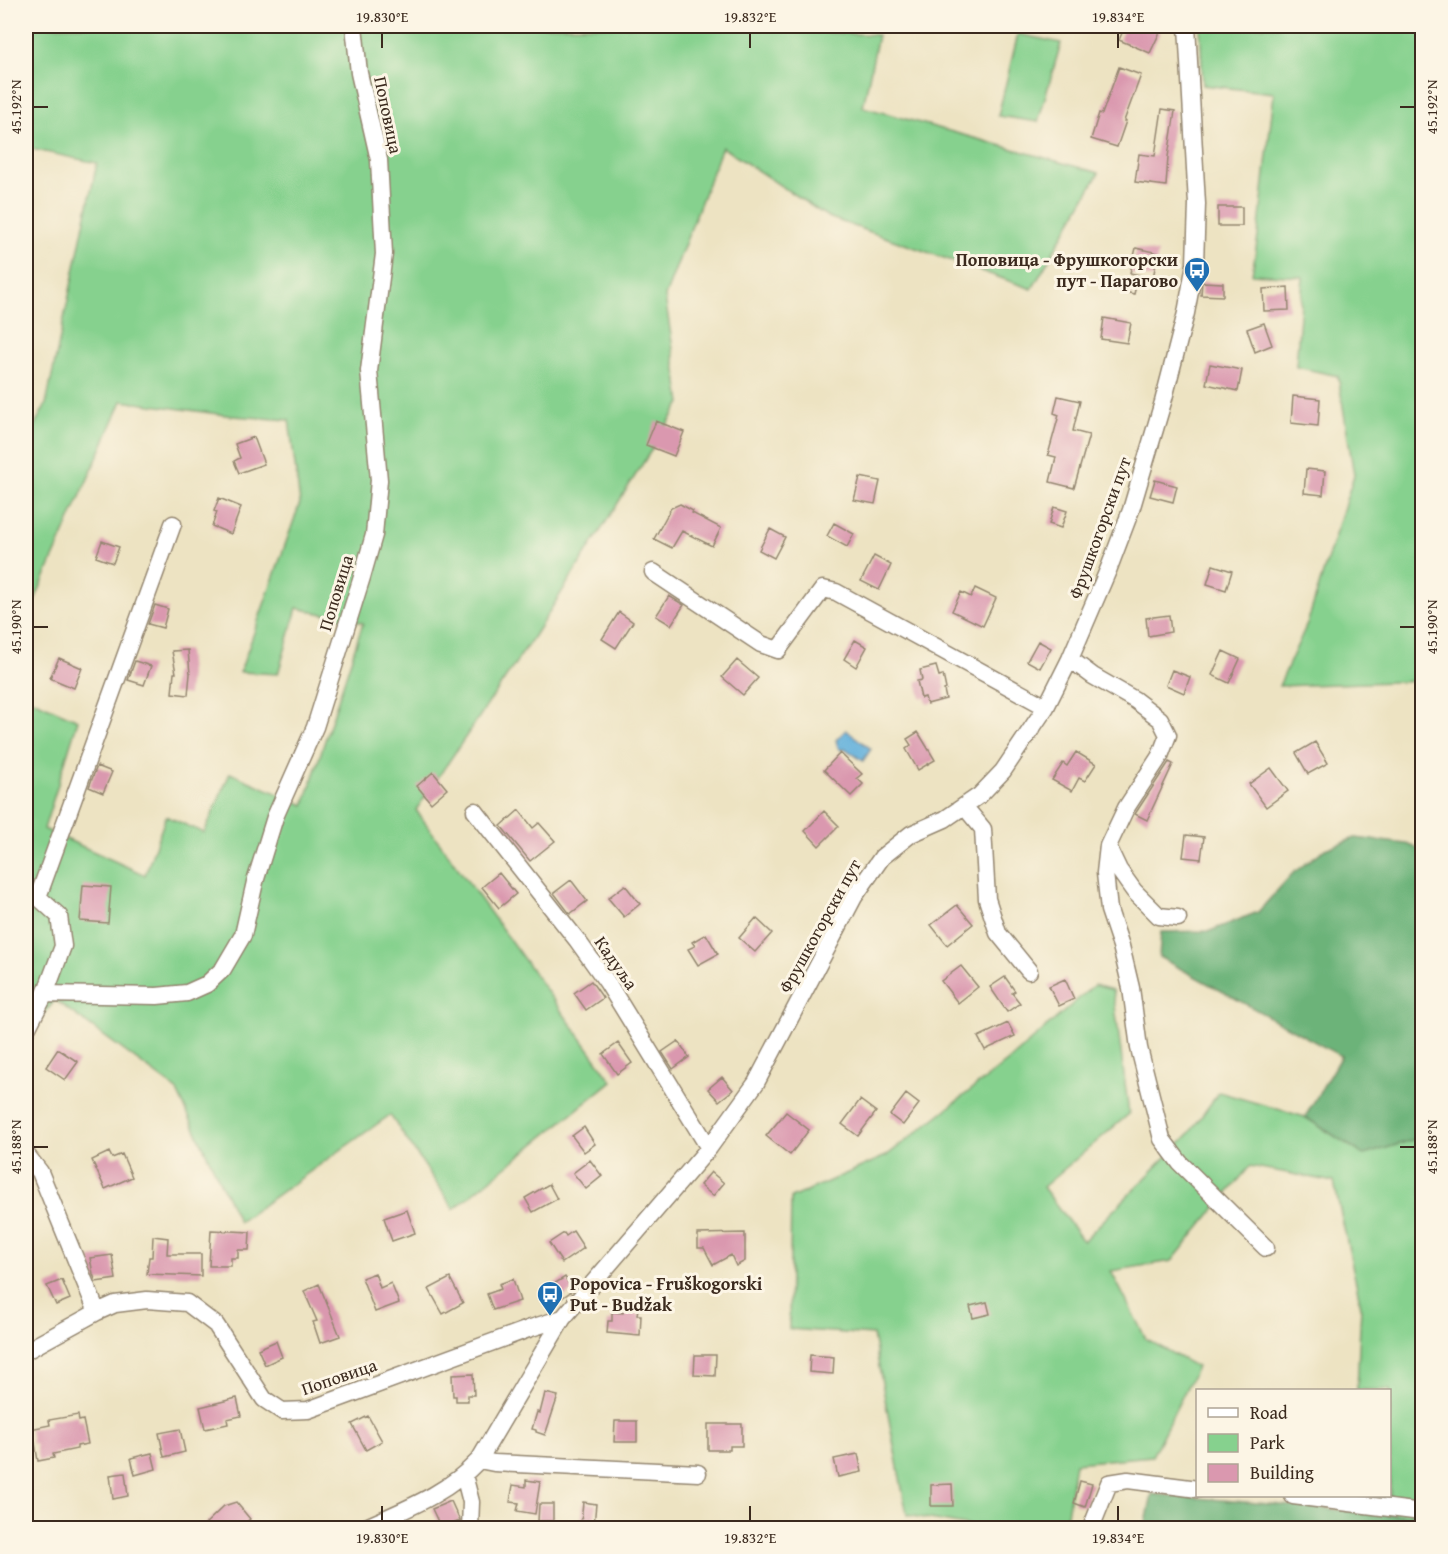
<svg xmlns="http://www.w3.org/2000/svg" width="1448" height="1554" viewBox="0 0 1448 1554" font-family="'Gentium Book Plus',serif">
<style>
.green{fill:#86d18e;stroke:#607e56;stroke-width:1.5}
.forest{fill:#6cb379;stroke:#546e4c;stroke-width:1.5}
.water{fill:#62b0dc;stroke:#4e6d7d;stroke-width:1.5}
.building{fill:#da98af}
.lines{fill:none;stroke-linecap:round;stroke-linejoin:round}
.minor-casing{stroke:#948670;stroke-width:19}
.minor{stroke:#fff;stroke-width:16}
.ticks{fill:none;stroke:#3b2a1e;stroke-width:2}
.labels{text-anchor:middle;stroke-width:6;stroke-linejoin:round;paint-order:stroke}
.street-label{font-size:18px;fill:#3b2a1e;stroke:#fcf5e5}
.poi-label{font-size:18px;font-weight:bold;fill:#3b2a1e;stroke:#fcf5e5;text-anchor:end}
.neatline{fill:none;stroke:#3b2a1e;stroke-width:2}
.ticks-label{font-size:15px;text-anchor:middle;fill:#3b2a1e}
</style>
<rect width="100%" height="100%" fill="#fcf5e5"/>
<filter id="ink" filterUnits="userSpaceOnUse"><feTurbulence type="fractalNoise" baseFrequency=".0167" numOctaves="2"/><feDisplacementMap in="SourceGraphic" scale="12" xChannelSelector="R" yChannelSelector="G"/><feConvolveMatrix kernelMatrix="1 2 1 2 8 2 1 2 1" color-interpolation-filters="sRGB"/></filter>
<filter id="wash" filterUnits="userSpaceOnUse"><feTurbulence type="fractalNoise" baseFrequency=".008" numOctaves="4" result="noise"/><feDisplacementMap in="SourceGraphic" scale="24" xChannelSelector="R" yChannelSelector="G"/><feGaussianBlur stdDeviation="1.35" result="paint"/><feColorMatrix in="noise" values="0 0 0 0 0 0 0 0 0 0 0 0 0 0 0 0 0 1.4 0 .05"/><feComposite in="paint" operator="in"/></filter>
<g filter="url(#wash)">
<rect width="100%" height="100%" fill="#ede3c2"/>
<path class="green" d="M26 26H804L803 31 878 35 863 107 1099 173 1032 289 828 217 722 147 665 296 681 403 534 636 416 810 612 1081 454 1209 390 1115 239 1222 176 1089 55 1000 26 1037V697L78 720 44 829 145 875 166 816 204 833 230 773 304 805 363 623 297 608 278 674 240 672 300 503 289 420 233 416 122 401 26 620V441L46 404 97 163 26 148Z
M1200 26H1422V681L1279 686 1307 624 1354 475 1338 376 1296 367 1303 277 1252 274 1258 236 1274 93 1203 85Z
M1018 34 1061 43 1038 122 998 116Z
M1094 985 1113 990 1129 1114 1043 1187 1083 1241 1188 1135 1219 1092 1305 1117 1364 1155 1422 1137V1517L1352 1512 1353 1496H1390V1390H1357L1361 1306 1334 1182 1250 1166 1172 1261 1111 1271 1146 1339 1197 1367 1152 1456 1075 1463 1065 1528H982L907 1515 873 1335 789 1329 791 1198 886 1156 1007 1062Z"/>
<path class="forest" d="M1355 838 1407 844 1422 850V1137L1364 1155 1305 1117 1341 1056 1159 957 1161 932 1210 931 1258 912 1293 873 1325 849Z
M1152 1494 1422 1517V1528H1145Z"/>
<path class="water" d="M846 730 871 749 863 761 846 749 841 750 838 747 836 740Z"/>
<g id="blocks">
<path class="building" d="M1125 26H1145L1160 32 1150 53 1119 40Z
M1119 67 1141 75 1124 121H1126L1117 147 1091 139 1099 113 1102 114Z
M1162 109 1175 111 1168 157 1166 186 1135 182 1139 154 1155 156Z
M1218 207H1242V226H1218Z
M1136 248 1158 253 1153 278 1130 273Z
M1122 279 1137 282 1134 294 1120 291Z
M1202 282 1223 283V296L1201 295Z
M1288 287 1289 310 1264 311 1263 289Z
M1104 318 1131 323 1127 343 1101 339Z
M1264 323 1272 345 1255 352 1247 329Z
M1210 364 1242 370 1238 391 1206 384Z
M1058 396 1080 401 1073 431 1089 435 1074 488 1050 482 1056 457 1048 455 1059 415 1054 413Z
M1293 396 1320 399 1318 426 1291 423Z
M656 421 684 432 674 456 646 445Z
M254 437 264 464 239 473 234 461 240 458 235 444Z
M1306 469 1325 471 1323 495 1304 493Z
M860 477 880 481 875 504 854 500Z
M1155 480 1177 486 1173 502 1150 496Z
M219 498 241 507 231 534 212 526 217 512 214 511Z
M680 504 693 511 692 513 721 528 712 546 682 531 672 548 654 539 671 508Z
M1054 507 1067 511 1061 528 1049 524Z
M834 523 854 534 847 547 827 536Z
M770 529 785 537 774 558 759 550Z
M102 541 119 547 113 563 96 557Z
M874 556 891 565 879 590 861 581Z
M1213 565 1232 571 1226 590 1207 584Z
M975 588 996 598 983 626 952 611 961 592 971 597Z
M669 596 684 605 671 625 656 616Z
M155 605 168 609 163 628 148 624Z
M619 612 633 622 616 648 602 639Z
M1169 615 1171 632 1148 636 1146 618Z
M855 640 867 647 856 667 844 659Z
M1038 641 1051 648 1040 668 1027 661Z
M188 650 190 674 188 695 172 693 174 673H176L172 651Z
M1223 651 1240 659 1229 683 1212 675Z
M59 658 82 668 74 688 50 678Z
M737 660 758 678 743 695 722 677Z
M135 661 151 666 144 685 128 680Z
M936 666 939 676 943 675 946 689 944 690 946 699 927 704 925 697 921 698 917 681 922 680 920 670Z
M1172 670 1190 677 1184 693 1166 685Z
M918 732 935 760 918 770 906 749 911 745 907 739Z
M1315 742 1328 763 1308 774 1296 753Z
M1076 752 1096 764 1085 781 1079 778 1072 791 1052 780 1063 763 1067 766Z
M840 753 862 774 857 778 863 784 851 796 824 770Z
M1169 762 1173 764 1147 820 1135 814Z
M97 766 112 772 103 793 89 787Z
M1271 768 1288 791 1266 807 1249 784Z
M433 772 447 789 431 803 417 786Z
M519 810 533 828 539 823 555 841 530 861 501 826Z
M824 811 839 826 819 846 805 831Z
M1186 835 1204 837 1201 859 1183 857Z
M499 873 516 894 499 908 482 887Z
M571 880 587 901 570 914 554 893Z
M83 885 111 887 108 923 80 921Z
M625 885 640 904 624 917 608 898Z
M957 905 973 924 947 945 931 925Z
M756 918 772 933 755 952 739 938Z
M706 934 718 954 698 965 688 949 695 946 692 942Z
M961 966 978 987 958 1003 941 981Z
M1005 977 1015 991 1012 993 1020 1003 1007 1012 990 987Z
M1065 979 1074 999 1059 1006 1049 986Z
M591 981 603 998 586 1010 574 993Z
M1008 1023 1015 1036 985 1050 978 1037Z
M678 1041 689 1057 673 1069 662 1052Z
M618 1043 632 1063 617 1074 603 1054Z
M58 1049 78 1062 65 1080 46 1067Z
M722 1077 733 1090 719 1101 708 1089Z
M906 1094 919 1104 903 1125 890 1115Z
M860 1100 876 1112 858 1136 842 1124Z
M786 1112 809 1130 790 1155 766 1136Z
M584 1127 595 1144 584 1152 572 1136Z
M109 1152 112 1158 122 1154 132 1177 105 1189 92 1160Z
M590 1160 602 1176 586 1189 573 1173Z
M711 1172 724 1183 713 1196 700 1185Z
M549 1184 557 1199 533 1212 525 1198Z
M407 1210 415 1233 392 1241 384 1218Z
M211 1230 250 1232 249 1250H238V1258H231V1266H209Z
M573 1231 584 1248 562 1263 549 1243 564 1233 566 1236Z
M745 1233V1261L736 1266 731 1255 713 1265 704 1248H698V1234Z
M153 1236 168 1238 167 1254H201V1276L147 1274 149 1257H152Z
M112 1255 116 1279 96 1282 93 1274 90 1258Z
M375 1273 380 1288 391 1283 399 1303 375 1312 362 1278Z
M565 1277 573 1290 562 1298 554 1284Z
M450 1278 463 1303 443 1314 429 1289Z
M513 1279 520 1301 493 1310 487 1294 501 1289 499 1284Z
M62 1280 70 1299 56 1305 47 1286Z
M319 1284 340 1336 320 1343 313 1322 317 1321 304 1291Z
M987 1302 990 1314 973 1318 970 1306Z
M623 1307 638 1308 637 1315H641L640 1336 607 1333 608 1321H612V1312L623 1313Z
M276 1341 282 1357 265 1365 258 1349Z
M695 1355H716L715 1376 694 1375Z
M810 1355 834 1357 833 1374 809 1372Z
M473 1374 474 1395H468V1401H456V1396H453L452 1375Z
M545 1393 558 1396 545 1435 536 1432V1430L532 1429 537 1412 540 1413Z
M237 1398 241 1416 227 1419 228 1424 205 1429 200 1407Z
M78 1415 79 1421 83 1420 88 1444 77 1446V1449L53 1454 54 1458 38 1461 35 1443 32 1444 30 1429 50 1425 49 1420Z
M368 1416 382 1441 366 1450 352 1424Z
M615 1421H637V1442H614Z
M708 1424H742V1446H730V1450H708Z
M180 1429 185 1452 164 1457 159 1433Z
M152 1453 156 1469 135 1475 131 1458Z
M858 1454 862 1472 838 1477 834 1459Z
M125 1473 128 1496 113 1499 110 1475Z
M526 1480 540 1482 535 1514 517 1511 519 1503 510 1502 513 1485 526 1487Z
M1080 1481 1092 1484 1085 1507 1074 1503Z
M952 1484 953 1506H931V1485Z
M451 1501 460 1521 441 1528 432 1509Z
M236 1502 250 1519 247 1522 253 1528H201L224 1506Z
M583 1502 596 1504 594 1525 581 1523Z
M539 1504H553V1521H538Z"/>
</g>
</g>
<g filter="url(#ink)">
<use href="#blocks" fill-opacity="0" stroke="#948670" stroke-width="1.5"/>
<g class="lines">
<g class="minor-casing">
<path id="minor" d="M653 572 761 644 778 650 823 589 836 592 1046 707
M1070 659 1093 676 1135 700 1160 719 1168 735 1160 756 1126 808 1108 846 1105 873 1109 910 1121 946 1131 988 1139 1048 1162 1139 1180 1163 1266 1248
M964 806 983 829 987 899 998 933 1029 971
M475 811 577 940 607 982 709 1148
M1108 847 1119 870 1134 891 1159 916 1178 918
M45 994 157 996 187 993 207 984 223 969 243 935 255 882 275 817 315 727 362 577 374 535 379 480 369 371 384 254 379 160 359 73 354 26
M26 1031 45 994 63 946 59 916 38 897 173 524
M26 1154 40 1172 97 1312
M26 1351 97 1312 115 1304 147 1300 187 1303 216 1325 264 1399 282 1411 308 1410 531 1328 563 1318
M479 1460 494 1463 698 1473
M464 1475 471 1502 470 1528
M1293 1496 1422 1512
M364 1528C406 1509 447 1494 479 1460L563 1318 709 1148 756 1083 854 897 882 857 911 834 945 819 980 795 1003 771 1046 707 1070 659 1109 568 1131 510 1163 402 1186 313 1195 264 1197 204 1187 26
M1091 1528 1109 1483 1128 1480 1198 1489"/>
</g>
<use href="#minor" class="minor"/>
</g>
</g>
<path class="ticks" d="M382 33V48M750 33V48M1118 33V48M33 107H48M1400 107H1415M33 627H48M1400 627H1415M33 1147H48M1400 1147H1415M382 1506V1521M750 1506V1521M1118 1506V1521"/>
<defs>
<g id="bus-pin" transform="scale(1.35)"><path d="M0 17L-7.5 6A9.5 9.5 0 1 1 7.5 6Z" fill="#1f6fb2" stroke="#fcf5e5"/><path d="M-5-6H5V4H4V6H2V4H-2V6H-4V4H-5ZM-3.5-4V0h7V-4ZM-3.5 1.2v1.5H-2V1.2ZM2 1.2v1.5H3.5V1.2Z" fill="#fff"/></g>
</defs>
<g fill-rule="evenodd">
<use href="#bus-pin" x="1197" y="270"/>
<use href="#bus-pin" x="550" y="1294"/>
</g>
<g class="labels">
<g class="street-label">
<text transform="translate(388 115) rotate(78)" y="6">Поповица</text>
<text transform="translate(1100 528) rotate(-70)" y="6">Фрушкогорски пут</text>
<text transform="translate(336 593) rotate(-73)" y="6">Поповица</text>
<text transform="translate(820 926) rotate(-61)" y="6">Фрушкогорски пут</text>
<text transform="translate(616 963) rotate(55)" y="6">Кадуља</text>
<text transform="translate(339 1377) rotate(-19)" y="6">Поповица</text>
</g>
<g class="poi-label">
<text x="1178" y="266">Поповица - Фрушкогорски<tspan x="1178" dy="21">пут - Парагово</tspan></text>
<text x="570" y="1290" text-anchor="start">Popovica - Fruškogorski<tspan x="570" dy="21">Put - Budžak</tspan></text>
</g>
</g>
<rect width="1448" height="1554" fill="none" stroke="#fcf5e5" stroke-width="66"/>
<rect x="1196" y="1389" width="195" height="108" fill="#fcf5e5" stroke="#afa495" stroke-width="1.5"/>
<rect x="1208" y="1408" width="30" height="9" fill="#ffffff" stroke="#afa495" stroke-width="1.5"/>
<text x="1250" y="1419" font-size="18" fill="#3b2a1e">Road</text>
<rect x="1208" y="1434" width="30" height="18" fill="#86d18e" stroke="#afa495" stroke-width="1.5"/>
<text x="1250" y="1449" font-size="18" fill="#3b2a1e">Park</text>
<rect x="1208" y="1464" width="30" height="18" fill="#da98af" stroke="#afa495" stroke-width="1.5"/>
<text x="1250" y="1479" font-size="18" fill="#3b2a1e">Building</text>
<rect x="33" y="33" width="1382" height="1488" class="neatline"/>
<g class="ticks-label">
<text x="382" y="22">19.830°E</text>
<text x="750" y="22">19.832°E</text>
<text x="1118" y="22">19.834°E</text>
<text transform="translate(16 107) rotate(-90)" y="5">45.192°N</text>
<text transform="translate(1432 107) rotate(-90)" y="5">45.192°N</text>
<text transform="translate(16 627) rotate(-90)" y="5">45.190°N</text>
<text transform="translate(1432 627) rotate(-90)" y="5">45.190°N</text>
<text transform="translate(16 1147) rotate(-90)" y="5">45.188°N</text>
<text transform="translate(1432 1147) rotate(-90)" y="5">45.188°N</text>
<text x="382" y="1543">19.830°E</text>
<text x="750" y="1543">19.832°E</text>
<text x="1118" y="1543">19.834°E</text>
</g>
</svg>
